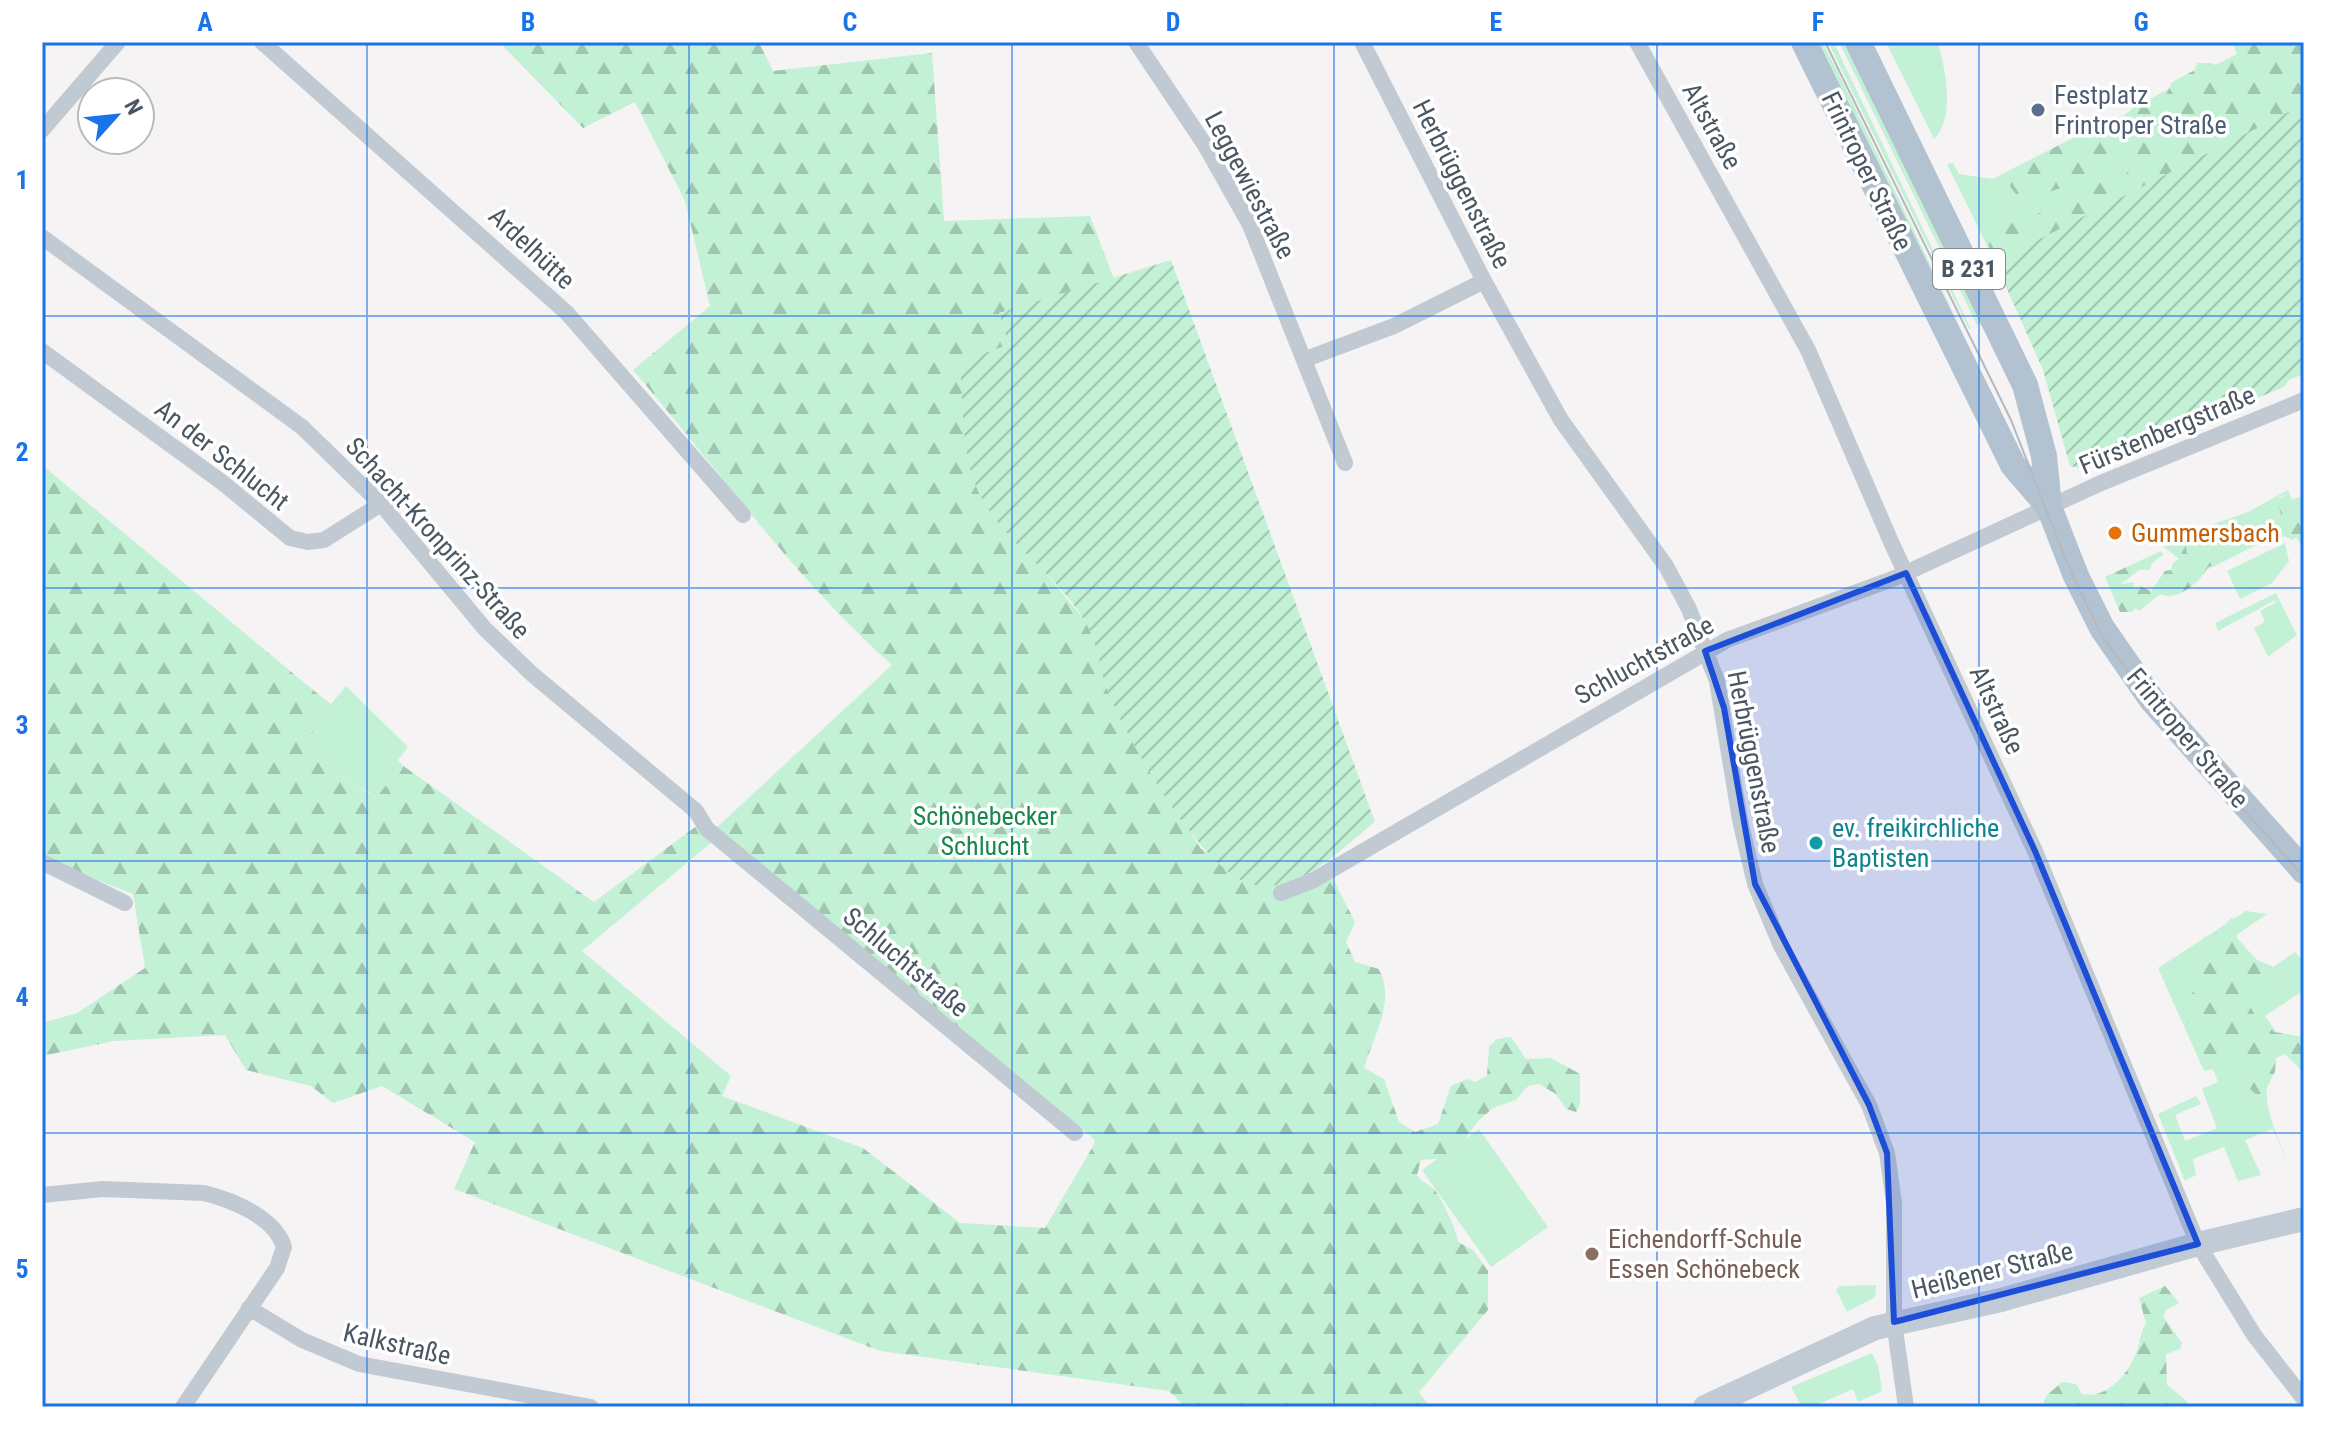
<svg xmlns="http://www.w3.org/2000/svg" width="2346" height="1449" viewBox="0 0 2346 1449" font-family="'Roboto Condensed',sans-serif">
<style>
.green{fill:#c3f1d5}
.forest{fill:url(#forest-firs)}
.garden{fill:url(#garden-furrows)}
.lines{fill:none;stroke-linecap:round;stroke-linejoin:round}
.street{stroke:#c1cad2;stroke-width:16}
.secondary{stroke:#c1cbd6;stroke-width:24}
.primary{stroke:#b3c2d1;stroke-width:26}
.tram{stroke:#b5b8bd;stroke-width:2}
.marked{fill:#1d4ed8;fill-opacity:0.2;stroke:#1d4ed8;stroke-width:6;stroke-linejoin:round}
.grid{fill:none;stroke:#1a73e8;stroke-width:2;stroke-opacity:0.55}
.service-dot{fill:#5c6f8a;stroke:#fff;stroke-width:3}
.food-dot{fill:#e8710a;stroke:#fff;stroke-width:3}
.culture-dot{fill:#0f9aa8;stroke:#fff;stroke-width:3}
.education-dot{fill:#8d6e63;stroke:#fff;stroke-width:3}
.labels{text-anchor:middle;stroke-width:7;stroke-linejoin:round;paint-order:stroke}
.shield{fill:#fff;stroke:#808990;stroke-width:2}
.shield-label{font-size:24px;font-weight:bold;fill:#4a5661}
.service-label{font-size:26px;fill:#4e5e75;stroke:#fff;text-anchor:start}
.street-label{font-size:26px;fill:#4a5661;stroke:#fff}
.food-label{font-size:26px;fill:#c56008;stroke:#fff;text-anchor:start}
.park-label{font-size:26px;fill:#17864f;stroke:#fff}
.culture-label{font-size:26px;fill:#0d838f;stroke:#fff;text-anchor:start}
.education-label{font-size:26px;fill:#785e54;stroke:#fff;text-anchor:start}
.neatline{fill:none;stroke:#1a73e8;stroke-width:3}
.grid-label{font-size:26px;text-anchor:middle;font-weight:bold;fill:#1a73e8}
</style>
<defs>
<pattern id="forest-firs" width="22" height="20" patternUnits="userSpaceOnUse" patternTransform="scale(2)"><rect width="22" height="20" fill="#c3f1d5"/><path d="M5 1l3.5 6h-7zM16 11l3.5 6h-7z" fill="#a0c6b0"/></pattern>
<pattern id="garden-furrows" width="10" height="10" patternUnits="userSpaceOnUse" patternTransform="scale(2)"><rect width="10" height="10" fill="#c3f1d5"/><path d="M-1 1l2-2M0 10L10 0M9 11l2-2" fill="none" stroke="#a0c6b0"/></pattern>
</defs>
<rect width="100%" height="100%" fill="#f5f3f3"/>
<path class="green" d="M1816 42H1822L1836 68 1963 333Z
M1828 42 1834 43 1971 329H1969Z
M1839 42H1845L1982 323 1977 325Z
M1886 42H1938C1945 68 1956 117 1934 139Z
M2232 42H2304V104L1995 262 1947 164 1953 163 1959 174 1993 179 2095 127 2123 116 2136 106 2237 54Z
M2288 490 2292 500 2304 495V514C2299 507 2294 502 2288 495L2279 496 2281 513 2276 516 2277 523 2256 528V534L2272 531V537L2207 570 2224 554 2217 534 2211 538 2209 552 2199 558 2189 555 2182 535 2248 512Z
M2285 543 2289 561 2272 583 2240 599 2227 571Z
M2276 593 2297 635 2268 657 2254 628 2265 622 2260 611 2275 603V600L2218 631 2215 623Z
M346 686 408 747 398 760 402 765 377 798 333 771 311 737 324 699 331 704Z
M2246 911 2267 914 2235 936 2267 971 2295 952 2304 962V990L2265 1016 2286 1046 2304 1038V1082L2303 1070 2290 1050 2272 1056C2258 1100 2273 1124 2289 1165L2273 1129 2245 1140 2261 1175 2238 1181 2224 1147 2193 1159 2196 1175 2185 1181 2158 1114 2196 1096 2201 1104 2175 1115 2185 1141 2217 1128 2202 1089 2218 1082 2213 1069 2204 1071 2158 968Z
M1479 1129 1548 1227 1491 1267 1422 1170Z
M1876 1285 1875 1297 1847 1312 1836 1290 1840 1286Z
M1872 1353 1878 1365 1882 1391 1858 1402 1853 1389 1812 1407H1802L1791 1387Z"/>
<path class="forest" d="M499 42H759L773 71 932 53 944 221 1090 216 1114 279 999 313 1009 345 960 361 970 467 978 491 1086 622 1098 649 1108 692 1162 789 1201 849 1264 886 1308 873 1333 879 1355 922 1346 942 1355 962 1379 969C1396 1003 1373 1036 1364 1068L1384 1079 1399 1122 1415 1132 1438 1124 1451 1086 1467 1079 1475 1082 1487 1076 1489 1046 1497 1039 1511 1037 1526 1059 1551 1058 1580 1074V1104L1576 1112 1566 1109 1556 1094 1539 1084 1528 1086 1516 1100 1493 1108 1477 1122 1455 1153 1444 1158 1421 1160 1417 1175C1422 1182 1426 1183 1433 1188 1439 1193 1459 1234 1458 1242L1473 1250 1488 1271V1310L1419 1392 1430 1407H1185L1169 1391 880 1351 454 1189 475 1142 382 1086 333 1103 311 1086 246 1070 225 1035 114 1041 42 1056V1023L77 1013 145 968 133 894 42 858V465L324 699 311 737 333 771 376 798 402 765 594 902 698 825 713 841 582 951 731 1076 722 1096 863 1148 960 1223 1045 1228 1092 1148 1095 1140 714 830 892 665C794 578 718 469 633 370L710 306 685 201 635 102 583 128Z
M2234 42H2304V134L2271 127 2270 103 2266 95H2260L2262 116 2270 138 1997 261 1994 260 1986 239 1991 231 2050 209 2056 213 2062 203 2078 196 2091 181 2103 183 2110 175 2126 174 2141 156 2110 162 2103 169 2095 166 2090 173 2076 180 2064 177 2062 188C2033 194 2028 218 2005 178L2008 171 2095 127 2138 110 2151 100 2164 99 2172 82 2193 71 2198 63H2212L2220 68 2238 54Z
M2288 495 2304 514V549L2296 537 2293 540 2284 536 2278 540 2272 531 2256 535 2261 522 2270 527 2276 523V517L2281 513 2276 498Z
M2219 532 2225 538C2224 545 2225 549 2224 554 2223 562 2211 564 2207 569 2198 583 2177 602 2160 594L2139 611 2136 608 2131 612H2120L2105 577 2161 551 2163 555 2152 563 2150 570H2139L2121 584 2134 582 2133 589 2140 586 2151 591 2165 571 2171 570 2173 563 2179 559 2164 547 2171 533 2185 536 2187 553 2199 558 2209 552 2211 538Z
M2231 918 2243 921 2244 929 2236 935 2246 956 2272 966 2279 974 2275 985 2264 987 2250 999 2251 1008 2259 1022 2266 1021 2274 1032 2304 1037V1073L2285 1054 2276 1058 2275 1072 2261 1099 2245 1084 2242 1067 2224 1057 2206 1058 2197 1044 2202 1033 2200 1026 2189 1024 2180 1014 2189 996 2201 985 2188 961 2200 949 2204 937 2220 932Z
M2165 1286 2179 1303 2166 1310 2163 1316 2182 1343 2180 1349 2166 1354 2167 1385 2187 1401 2188 1407H2042L2046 1396 2062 1382 2076 1384 2082 1394C2105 1399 2125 1378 2134 1358 2141 1345 2138 1337 2146 1323L2139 1298Z"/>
<path class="garden" d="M2304 104V374L2289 380 2284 387 2095 466 2085 469 2070 466 2043 370 1995 262Z
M1171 260 1375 822C1343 847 1300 893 1255 885 1203 876 1128 740 1108 692 1099 669 1099 645 1086 623 1058 573 993 536 974 481 961 445 963 398 960 361L1009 345 999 313Z"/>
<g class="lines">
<path class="street" d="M262 42 567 313 743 515
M1136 42 1205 145 1250 225 1345 463
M1362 42 1484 281 1561 420 1666 566 1689 609 1717 681 1740 820 1755 884 1781 946 1869 1105 1887 1153 1894 1203V1322L1906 1407
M1637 42 1808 350 1892 544 2035 851 2198 1244 2254 1335 2304 1399
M42 130 118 42
M42 237 302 427 381 504 485 629 532 674 696 811 707 829 1075 1133
M42 351 223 483 290 538 308 542 324 540 381 504
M1306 359 1394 326 1484 281
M42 862 125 903
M1281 893 1312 881 1727 640 1895 578 2101 483 2304 400
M42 1195 103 1189 204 1193C232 1200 275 1217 284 1247L277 1268 183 1407
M249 1308 302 1340 359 1364 591 1407"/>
<path class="secondary" d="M1705 1407 1875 1328 2001 1300 2198 1244 2304 1219"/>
<path class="primary" d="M1804 42 2013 465 2049 507
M1858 42 2025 385 2044 456 2049 507 2076 576 2102 628 2152 700 2304 871"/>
<path class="tram" d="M1825 42 2011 420 2067 563 2103 638 2168 725 2304 877"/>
</g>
<path class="marked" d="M1906 573 2035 851 2198 1244 1894 1322 1887 1153 1869 1105 1755 884 1724 708 1705 651Z"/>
<path class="grid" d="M367 42V1407M689 42V1407M1012 42V1407M1334 42V1407M1657 42V1407M1979 42V1407M42 316H2304M42 588H2304M42 861H2304M42 1133H2304"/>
<circle class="service-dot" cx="2038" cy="110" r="8"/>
<circle class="food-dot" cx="2115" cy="533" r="8"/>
<circle class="culture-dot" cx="1816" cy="843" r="8"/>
<circle class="education-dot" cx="1592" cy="1254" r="8"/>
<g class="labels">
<rect class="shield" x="1933" y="249" width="72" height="40" rx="6"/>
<g class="shield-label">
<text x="1969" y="277">B 231</text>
</g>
<g class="service-label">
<text x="2054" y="104">Festplatz<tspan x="2054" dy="30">Frintroper Straße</tspan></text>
</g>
<g class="street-label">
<text transform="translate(1712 126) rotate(61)" y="9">Altstraße</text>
<text transform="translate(1867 171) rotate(64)" y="9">Frintroper Straße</text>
<text transform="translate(1462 184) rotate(63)" y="9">Herbrüggenstraße</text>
<text transform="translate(1250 185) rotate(62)" y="9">Leggewiestraße</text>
<text transform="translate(532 248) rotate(43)" y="9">Ardelhütte</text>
<text transform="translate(2167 430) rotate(-23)" y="9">Fürstenbergstraße</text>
<text transform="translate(222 455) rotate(38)" y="9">An der Schlucht</text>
<text transform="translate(438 538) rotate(48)" y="9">Schacht-Kronprinz-Straße</text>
<text transform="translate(1644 660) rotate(-29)" y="9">Schluchtstraße</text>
<text transform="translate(1997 710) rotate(65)" y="9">Altstraße</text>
<text transform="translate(2188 738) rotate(50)" y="9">Frintroper Straße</text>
<text transform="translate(1754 762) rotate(79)" y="9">Herbrüggenstraße</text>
<text transform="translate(906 962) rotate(40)" y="9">Schluchtstraße</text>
<text transform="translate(1992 1270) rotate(-14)" y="9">Heißener Straße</text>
<text transform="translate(397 1344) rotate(13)" y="9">Kalkstraße</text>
</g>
<g class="food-label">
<text x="2131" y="542">Gummersbach</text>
</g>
<g class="park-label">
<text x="985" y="825">Schönebecker<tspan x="985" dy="30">Schlucht</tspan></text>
</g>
<g class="culture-label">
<text x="1832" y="837">ev. freikirchliche<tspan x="1832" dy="30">Baptisten</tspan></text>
</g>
<g class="education-label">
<text x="1608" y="1248">Eichendorff-Schule<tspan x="1608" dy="30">Essen Schönebeck</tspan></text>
</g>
</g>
<rect width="2346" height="1449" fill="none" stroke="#ffffff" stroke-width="88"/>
<g transform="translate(116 116) rotate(63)"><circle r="38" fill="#ffffff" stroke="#b7bbc0" stroke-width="2"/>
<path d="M0-6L14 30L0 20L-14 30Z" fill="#1a73e8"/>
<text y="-12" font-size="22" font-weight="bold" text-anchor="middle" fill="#4a5661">N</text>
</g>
<rect x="44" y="44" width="2258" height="1361" class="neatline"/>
<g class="grid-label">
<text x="205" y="31">A</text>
<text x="528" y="31">B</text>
<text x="850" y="31">C</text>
<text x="1173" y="31">D</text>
<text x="1496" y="31">E</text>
<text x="1818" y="31">F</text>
<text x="2141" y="31">G</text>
<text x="22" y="189">1</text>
<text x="22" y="461">2</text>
<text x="22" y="734">3</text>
<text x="22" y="1006">4</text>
<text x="22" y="1278">5</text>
</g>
</svg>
